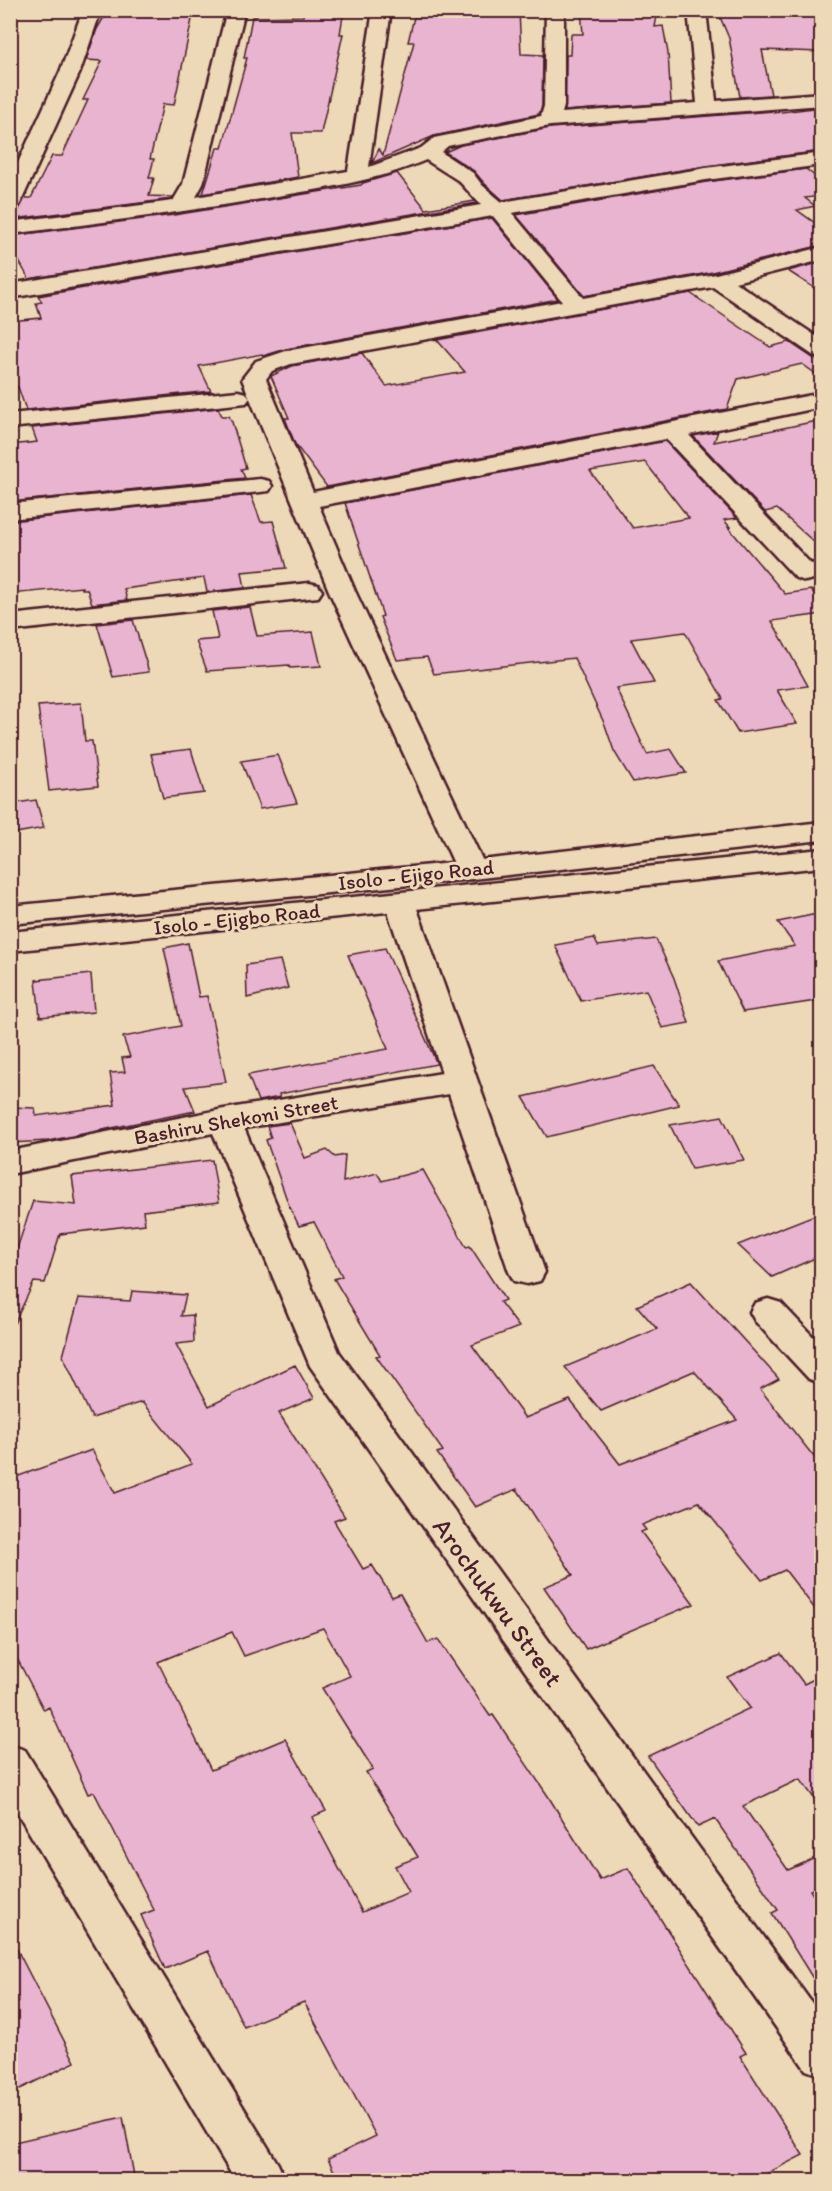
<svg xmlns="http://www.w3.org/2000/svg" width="832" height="2191" viewBox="0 0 832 2191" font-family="Itim,sans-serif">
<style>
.building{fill:#e9b4cf;stroke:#4a1f2b;stroke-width:1.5;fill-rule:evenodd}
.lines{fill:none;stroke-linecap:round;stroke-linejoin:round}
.minor-casing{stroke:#4a1f2b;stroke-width:5}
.major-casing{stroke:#4a1f2b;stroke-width:5}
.minor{fill:#edd9b7;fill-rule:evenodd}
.major{fill:#edd9b7;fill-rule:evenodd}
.labels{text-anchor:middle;stroke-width:6;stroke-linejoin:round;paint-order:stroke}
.street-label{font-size:21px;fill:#4a1f2b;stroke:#edd9b7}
.near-street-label{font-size:26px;fill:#4a1f2b;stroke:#edd9b7}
</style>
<rect width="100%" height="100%" fill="#edd9b7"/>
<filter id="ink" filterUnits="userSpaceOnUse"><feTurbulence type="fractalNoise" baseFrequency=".0167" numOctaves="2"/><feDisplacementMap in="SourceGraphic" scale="12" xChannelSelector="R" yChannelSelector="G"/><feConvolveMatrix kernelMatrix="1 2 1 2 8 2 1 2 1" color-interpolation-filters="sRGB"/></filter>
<g filter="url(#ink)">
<path class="building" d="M108 10H194L174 105 163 104 150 159H154L149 178H154L149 196 173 197 172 199 14 219 25 198H31L52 156H62L88 100H83L102 61 86 60 97 29Z
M304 10H344L340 34H343L321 133H292L298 177 203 194 217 148H222L247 58H244L252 17 303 16Z
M434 10H519L521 54 543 55 542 106 539 114 434 136 372 163 379 149 383 155 414 42H408L414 17H434Z
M581 10H658L655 27 663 26 668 53 671 103 565 111 566 55H570L571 34H583Z
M717 10H754L757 16 822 11V52L762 50 771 95 740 97 729 38Z
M822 107V151L706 166 503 200 484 183 474 171 445 152 461 145 550 128 774 111V113Z
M806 169 822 182V193H819L821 196 805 198 815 206 797 210 822 228V245L708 273 584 296 516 215 706 182Z
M397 173 426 209 475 201 477 203 29 279 10 245V236L174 215 361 185 363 183Z
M492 218 558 299 286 349 263 356 262 354 199 366 211 391 26 410 18 387H10V321L41 318 36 303 42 302 38 296Z
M822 262V293L788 271Z
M690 293 770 347 789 342 813 358 822 360V378L802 364 738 379 727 409 327 487 295 444 285 418H289L271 376 292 366 362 353 386 386 465 372 437 340Z
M218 408 222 416H229L232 422 246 468 241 469 245 478 10 502V445L37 442 32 428Z
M822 420V549L777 509 765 512 693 436 718 431 714 442Z
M665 441 737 518 724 520 730 527H728L785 594 811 590 822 603V614L772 621 808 686 777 690 797 724 738 733 718 700 723 699 685 632 631 639 654 683 616 688 647 754 671 749 686 773 633 782 614 751 605 725 574 658 434 674 427 657 397 660 380 617 383 616 345 503ZM645 462 689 518 633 528 590 471Z
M251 495 261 522 273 521 286 568 242 572 245 588 207 592 204 578 124 589 127 600 92 604 87 589H82V587L10 594V521Z
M250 607 257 636 313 632 321 666 290 668 289 665 207 671 196 641 218 639 212 611Z
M133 620 149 672 113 677 97 624Z
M81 703 85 741H92L98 786 49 791 38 706Z
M191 749 204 793 163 798 151 754Z
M278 755 297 803 260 809 241 761Z
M36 800 44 828 10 834V804Z
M822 913V1000L743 1012 718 961 795 946 778 922Z
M594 938 598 946 656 939 674 978 689 1023 662 1028 646 990 581 1001 555 945Z
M188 943 199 997 207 996 226 1082 185 1087 195 1111 48 1141 10 1143V1107L35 1108 36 1116 115 1105 110 1073 125 1072 122 1058 130 1057 123 1037 181 1026 164 948Z
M385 948 437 1064 279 1094 280 1097 258 1101 248 1075 388 1049 348 955Z
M280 960 288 988 247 998 246 965Z
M91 974 94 1012 40 1017 36 980Z
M654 1066 679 1105 547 1137 523 1097Z
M722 1116 744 1160 692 1169 670 1125Z
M290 1123 305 1158 327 1150 335 1157 345 1155 343 1182 377 1173 382 1181 423 1170 466 1247 470 1246 505 1300 500 1302 519 1327 472 1345 525 1418 570 1400 620 1464 737 1420 694 1371 601 1411 565 1367 657 1329 637 1306 691 1282 779 1379 760 1389 822 1467V1618L785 1570 762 1580 699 1502 642 1525 646 1530 641 1532 694 1604 586 1649 544 1587 573 1575 517 1489 475 1507 437 1453 443 1451 376 1356 380 1355 334 1279 342 1276 314 1222 299 1226 288 1203 266 1140 271 1138 267 1126Z
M212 1160 219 1202 143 1211 145 1224 60 1234 45 1283 34 1282 10 1332V1269L33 1201 76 1205 72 1176Z
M822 1212V1255L772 1277 738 1245Z
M132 1291 186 1295 181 1316 193 1315 194 1342 176 1344 209 1406 295 1365 314 1398 279 1413 345 1517 334 1521 363 1569 372 1565 392 1597 400 1594 428 1643 438 1639 490 1716 493 1715 548 1796 600 1880 628 1868 746 2053 740 2056 803 2155 752 2181H339L328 2159 376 2136 304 2002 244 2027 208 1951 165 1969 141 1915 154 1910 94 1792 88 1794 49 1707 44 1710 10 1645V1479L92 1450 115 1493 192 1464 142 1402 92 1418 63 1356 79 1298 130 1301ZM323 1628 350 1676 322 1688 373 1769 366 1772 418 1857 395 1866 409 1892 362 1912 312 1817 326 1811 285 1739 211 1770 158 1662 232 1632 244 1656Z
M781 1653 804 1684 822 1675V1809L800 1779 743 1806 788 1870 822 1855V1885L810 1890 822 1909V1993L772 1913 778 1910 715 1819 698 1827 648 1756 750 1708 727 1677Z
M10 1936 75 2062 10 2094Z
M123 2117 135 2181H10V2143Z"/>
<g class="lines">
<g class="minor-casing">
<path id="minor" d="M83 10H101L80 72 20 204 17 208 10 210V180L60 72Z
M227 10H245L203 184 196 197 348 171 373 10H391L369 167 421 148 434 138 541 116 544 106 546 10H564V106L562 113 697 103 688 10H706L716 101 822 93V105L550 126 461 143 448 146 441 152 473 173 482 185 502 202 706 168 822 153V165L706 180 512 213 583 298 716 274 822 247V260L735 282 822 340V358L814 356 713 287 291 364 272 371 266 379 313 492 822 393V407L689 435 811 564 822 561V577L805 581 796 578 666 439 319 506 355 591 487 870 483 876 472 879 461 876 457 870 329 591 242 379 256 361 286 351 562 301 493 216 10 298V284L481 205 459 181 426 160C377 181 325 188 272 197 185 212 98 223 10 234V222L173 201 183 184Z
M238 391 246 393 250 398 246 403 10 428V414Z
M260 479 269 481 272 486 269 491 10 519V504Z
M309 583 318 585 322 591 318 597 10 631V615Z
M400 894 411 897 415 903 545 1272 540 1281 527 1284 514 1281 509 1272 449 1094 244 1128 339 1352 822 2017V2076L806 2070 310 1366 213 1133 10 1174V1151L224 1109 442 1073 385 903 389 897Z
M768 1299 781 1303 822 1346V1383L809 1379 755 1321 750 1312 755 1303Z
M10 1745 25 1750 278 2164 285 2180H235L10 1800Z"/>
</g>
<g class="major-casing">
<path id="major" d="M822 822V840L472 879 10 924V906L472 861Z
M822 849V867L10 951V932Z"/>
</g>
<use href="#minor" class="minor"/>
<use href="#major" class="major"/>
</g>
</g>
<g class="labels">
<g class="street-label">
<text transform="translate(416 875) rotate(-6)" y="7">Isolo - Ejigo Road</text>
<text transform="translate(237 919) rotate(-6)" y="7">Isolo - Ejigbo Road</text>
<text transform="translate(236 1120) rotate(-10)" y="7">Bashiru Shekoni Street</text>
</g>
<g class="near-street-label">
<text transform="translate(498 1602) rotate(54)" y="9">Arochukwu Street</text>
</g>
</g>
<rect width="832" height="2191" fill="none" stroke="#edd9b7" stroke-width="36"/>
<rect x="18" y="18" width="796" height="2155" fill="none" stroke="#4a1f2b" stroke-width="2" filter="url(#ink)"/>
</svg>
